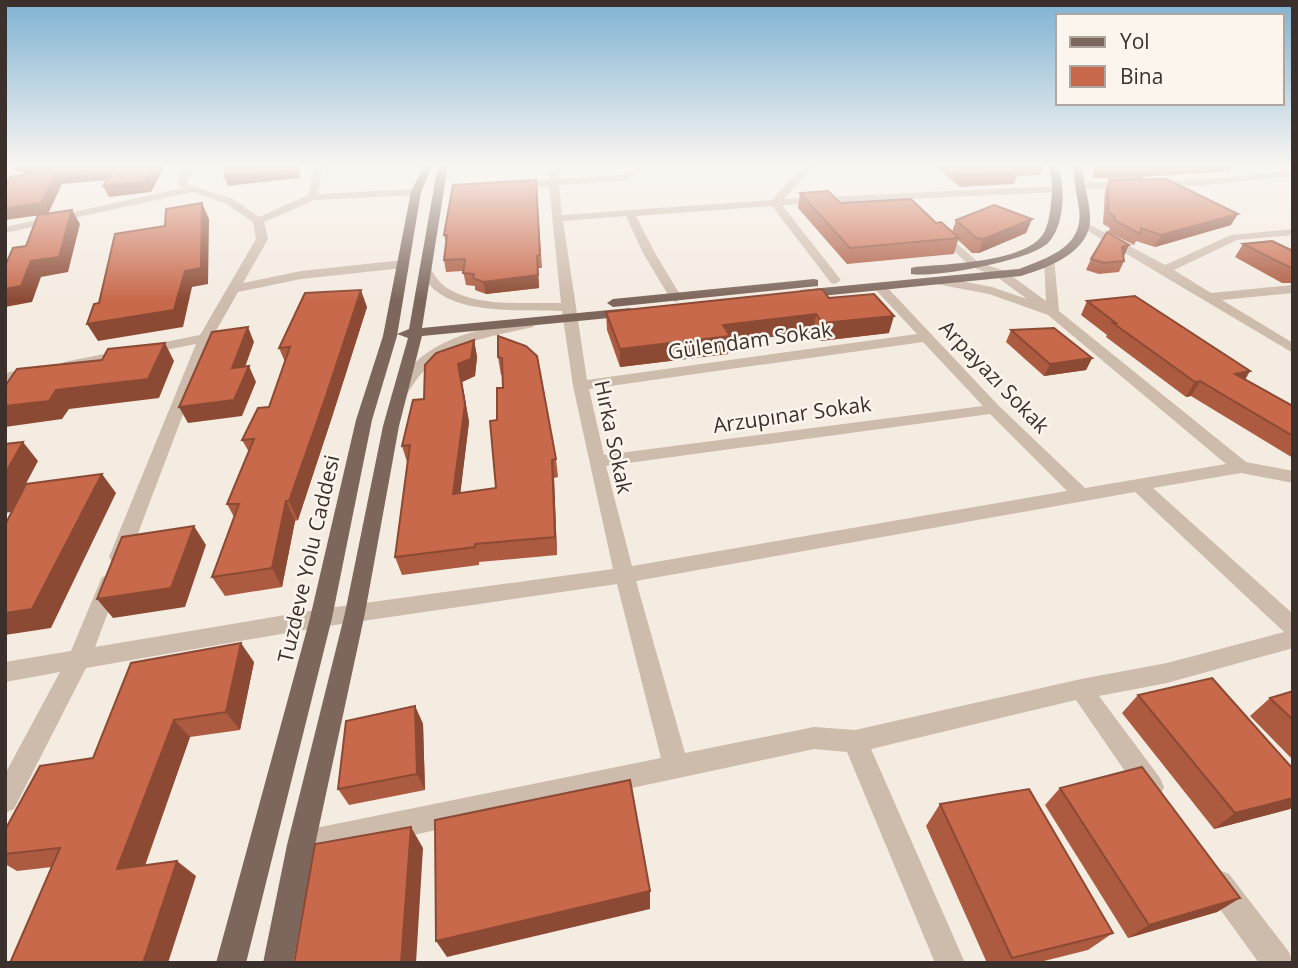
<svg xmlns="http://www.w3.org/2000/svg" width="1298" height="968" viewBox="0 0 1298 968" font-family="'Open Sans',sans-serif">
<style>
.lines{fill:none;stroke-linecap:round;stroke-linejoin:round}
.minor{fill:#cdbbac;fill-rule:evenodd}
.major{fill:#7d675c;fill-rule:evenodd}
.wall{fill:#ac5a40}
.shaded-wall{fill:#8c4a34}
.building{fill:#c8694b;stroke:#8c4a34;stroke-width:2}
.labels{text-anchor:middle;stroke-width:5;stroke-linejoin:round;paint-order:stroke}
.street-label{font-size:21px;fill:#3b302b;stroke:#fbf5ee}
</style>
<rect width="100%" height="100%" fill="#f4ebe1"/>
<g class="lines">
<path class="minor" d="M5 165H11L5 169Z
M184 165H193L187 184 233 199 259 217 308 195 314 165H323L318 194 416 189 421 192 416 195 315 200 264 222 268 239 243 283 301 271 403 260 409 264 403 268 301 279 238 292 212 338 129 557 126 562 119 564 112 562 109 557 196 344 64 370 57 366 64 362 200 335 256 239 253 222 225 203 193 192 5 233V227L183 188 177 185Z
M550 165H559L558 179 622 175 639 165H716L711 168 645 169 624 181 559 185 562 215 772 200 804 165H814L784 199 1057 186 1062 189 1057 192 782 205 841 280 835 284 831 283 772 206 636 216 655 253 682 298 676 302 670 298 643 253 626 216 563 221 587 380 917 334 875 289V283H883L999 406 1085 488 1226 464 1048 315 989 294 936 284 934 281 940 277 992 287 1027 299 997 277 970 266 935 233 934 231 939 228 978 262 1005 271 1046 301 1044 260 1054 258 1059 311 1246 462 1293 471V483L1241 473 1153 488 1293 614V648L1167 683 1099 696 1160 778 1164 787 1160 796 1151 800 1142 796 1076 700 871 749 965 963H935L847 752 814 749 301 859 291 855 287 845 291 835 301 831 661 758 617 584 321 627 86 668 14 809 5 813V774L60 672 5 682V662L71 651 102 577 109 575 116 577 119 583 95 647 321 609 613 569 573 386 562 311C526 309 466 315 436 291 429 286 424 276 419 269L429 266C434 274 439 283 447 288 479 308 526 302 561 303L549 186 512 188 507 185 512 182 549 180ZM923 342 983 406 604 455 589 389ZM990 414 1067 491 632 566 606 466ZM1135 492 1284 632 1167 663 1081 679 855 730 814 727 685 753 636 581Z
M1293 170V176L1199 186 1081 189 1076 186 1081 183 1199 180Z
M1085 222 1165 265 1231 235 1293 229V235L1237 240 1174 270 1211 293 1293 285V293L1222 300 1293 343V353L1081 227 1080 225Z
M528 320 535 324 533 327C495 336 450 341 423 372 415 380 410 390 404 399H394L391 396C398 386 404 374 413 365 442 335 489 327 528 320Z
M36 367 41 368 43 371 41 374 5 381V373Z
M1219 870 1229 874 1289 952 1293 963H1259L1209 894 1205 884 1209 874Z"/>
<path class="major" d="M424 165H433L421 192 397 336 372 420 332 618 246 963H216L310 618 356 420 383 336 411 192Z
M438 165H448L422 328 630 308 636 312 630 316 422 336 399 426 365 613 315 845 293 963H263L287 845 345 613 383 426 408 338 397 334 409 329Z
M1047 165H1057C1066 185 1065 226 1048 243 1029 261 936 278 911 274V268L915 267C947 264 1018 262 1040 238 1048 230 1050 214 1051 202 1053 189 1053 177 1047 165Z
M1073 165H1082C1083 182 1089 198 1090 215 1093 251 1050 267 1021 276L801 298 795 294 801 290 1019 269C1049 257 1084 247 1079 209 1077 194 1073 179 1073 165Z
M814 279 818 280V286L613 307 607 303 613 299Z"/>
</g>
<path class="wall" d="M934 165H1043L1040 175 1017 176 1014 184 960 187Z
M1094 165H1233L1229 171 1142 177V179L1093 178Z
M536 180 542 268H538L539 288 486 294 475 290V286L466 285 463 271 446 272 444 260 446 243 444 235Z
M1109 180 1231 225 1155 247 1136 241 1134 245 1108 232 1110 228 1103 224 1105 191Z
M800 193 936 223 952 232 956 220 1032 219 1026 233 979 253H972L958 240 954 254 847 264 798 208Z
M1243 244 1293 251V283H1282L1235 257Z
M1123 256 1124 261 1119 272 1099 274 1086 270 1091 259Z
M829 298 889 333 820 341 813 332 729 342 728 354 620 367 607 330 606 312Z
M1087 301 1250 371 1245 380 1293 406V458L1191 396 1186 397 1106 337 1107 335 1081 315Z
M367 307 332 417 298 520 295 521 282 587 225 596 212 577 234 517 227 504 249 452 242 440 269 407 285 362 279 348Z
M1011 330 1092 358 1086 370 1044 376 1006 342Z
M498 336 556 459 558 477 554 478 557 555 479 562V565L402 575 395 557 407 462 402 446 424 399 474 340 477 357 475 376 462 382 469 422 460 493 496 488 497 420 503 388V375H501L498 357Z
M254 662 240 730 190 737 145 866 196 876 52 867 17 871 5 864V854L93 758Z
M1293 691V760L1250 716 1270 698Z
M1138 695 1290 809 1214 829 1122 713Z
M415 706 423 724 425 790 349 805 338 789Z
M1060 788 1240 898 1217 912 1128 938 1045 805Z
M940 804 1113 933 1088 950 1036 963H987L926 826Z"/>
<path class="shaded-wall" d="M12 165H86L24 175 22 171H16Z
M155 165H162L164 168 151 192 109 197 103 186Z
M296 165H301L299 178 228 186 224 176Z
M115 168 120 179 62 184 48 214 5 220V208L56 173Z
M202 203 209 219 208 284 192 287 183 327 98 341 87 324Z
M72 210 80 224 68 272 41 277 32 302 5 307V289L31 261Z
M1238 214 1231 225 1155 247 1161 235Z
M1032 219 1026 233 979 253 983 239Z
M1129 245 1124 256 1116 258 1122 247Z
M537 256 539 288 486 294 483 282Z
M361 290 367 307 332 417 298 520 289 501Z
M816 314 813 332 729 342 728 354 620 367V349L723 325Z
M894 316 889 333 820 341 823 323Z
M248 327 254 342 239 384 232 368Z
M474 340 477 357 475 376 462 382 469 422 458 513 453 494 458 364Z
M165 343 174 361 159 398 69 409 62 419 5 427V406L56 390Z
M1092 358 1086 370 1044 376 1050 364Z
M249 366 256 382 242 416 188 423 179 407Z
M1250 371 1240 386 1235 374Z
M1200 381 1191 396 1186 397 1195 382Z
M23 442 38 461 11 512 5 513V474Z
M552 460 554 478 557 555 555 537Z
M102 474 116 493 51 628 5 635V613Z
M286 501 295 521 282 587 272 568Z
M194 526 206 545 185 607 113 618 97 599Z
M241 643 254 662 240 730 226 712Z
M415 706 423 724 425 790 417 774Z
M174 720 190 737 138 884 117 869Z
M1293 798V807L1290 809 1214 829 1235 813Z
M411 827 423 848 416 963H401Z
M177 861 196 876 168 963H143Z
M650 891V909L447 957 436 941Z
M1240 898 1217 912 1128 938 1149 925Z"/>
<path class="building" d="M74 165H155L146 181 103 186 115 168 56 173 41 203 5 208V185L10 177Z
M227 165H296V169L224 176Z
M951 165H1019H1008L1018 172 964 175Z
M1098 165H1180L1144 167 1146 168H1098Z
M1166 179 1238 214 1161 235 1141 228 1140 234 1114 220 1115 217 1108 212 1109 180Z
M536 180 540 255 537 256 538 275 483 282 473 278 474 274 463 273 465 259 444 260 447 235H444L453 185Z
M828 191 840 203 911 199 936 223 941 222 959 238 850 248 800 193Z
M202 203 201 268 185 271 174 310 87 324 94 304 99 303 115 234 165 226 166 209Z
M994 205 1032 219 983 239 976 238 956 220Z
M72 210 59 257 31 261 21 286 5 289V266L13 248 26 246 38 215Z
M1107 232 1129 245 1122 247 1124 261 1104 263 1091 259Z
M1272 241 1293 251V269L1243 244Z
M822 289 829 298 874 294 894 316 823 323 816 314 723 325 730 336 620 349 606 312Z
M361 290 325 399 289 501H286L272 568 212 577 239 504H227L254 439 242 440 258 408 269 407 290 347 279 348 305 293Z
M1135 296 1250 371 1235 374 1293 406V436L1200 381 1195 382 1113 323H1116L1087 301Z
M248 327 232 368 249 366 234 400 179 407 212 332Z
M1054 328 1092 358 1050 364 1011 330Z
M498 336 526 346 537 356 556 459 552 460 555 537 475 544V547L395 557 410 445 402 446 413 400 424 399 425 365 436 353 474 340 471 359 458 364 465 404 453 494 496 488 490 421 497 420V388H503L502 358 498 357Z
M165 343 148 379 56 390 49 401 5 406V386L17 369 102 360 108 349Z
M23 442 5 474V444Z
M102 474 32 609 5 613V525L26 484Z
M194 526 171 588 97 599 122 537Z
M241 643 226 712 174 720 117 869 177 861 143 963H10L60 848 5 854V830L40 766 93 758 131 663Z
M1212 678 1293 769V798L1235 813 1138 695Z
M1293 691V720L1270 698Z
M415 706 417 774 338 789 346 721Z
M1142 767 1240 898 1149 925 1060 788Z
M630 780 650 891 436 941 435 820Z
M1029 789 1113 933 1012 958 940 804Z
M411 827 401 963H294L315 844Z"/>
<linearGradient id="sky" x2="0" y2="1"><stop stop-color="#7eb2d2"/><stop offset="0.55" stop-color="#faf6f2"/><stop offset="1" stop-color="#faf6f2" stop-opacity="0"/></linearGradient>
<rect width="1298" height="300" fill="url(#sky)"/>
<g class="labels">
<g class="street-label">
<text transform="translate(750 341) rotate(-8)" y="7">Gülendam Sokak</text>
<text transform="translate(994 377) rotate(46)" y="7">Arpayazı Sokak</text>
<text transform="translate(792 415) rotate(-8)" y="7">Arzupınar Sokak</text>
<text transform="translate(613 437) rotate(78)" y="7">Hırka Sokak</text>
<text transform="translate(309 559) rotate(-77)" y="7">Tuzdeve Yolu Caddesi</text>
</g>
</g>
<rect width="1298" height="968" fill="none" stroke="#3b302b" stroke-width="14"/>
<rect x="1056" y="14" width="228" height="91" fill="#fbf5ee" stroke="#aea6a0" stroke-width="2"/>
<rect x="1070" y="37" width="35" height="10" fill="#7d675c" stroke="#aea6a0" stroke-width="2"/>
<text x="1120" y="49" font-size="21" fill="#3b302b">Yol</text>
<rect x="1070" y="66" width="35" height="21" fill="#c8694b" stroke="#aea6a0" stroke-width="2"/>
<text x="1120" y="84" font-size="21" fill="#3b302b">Bina</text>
</svg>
